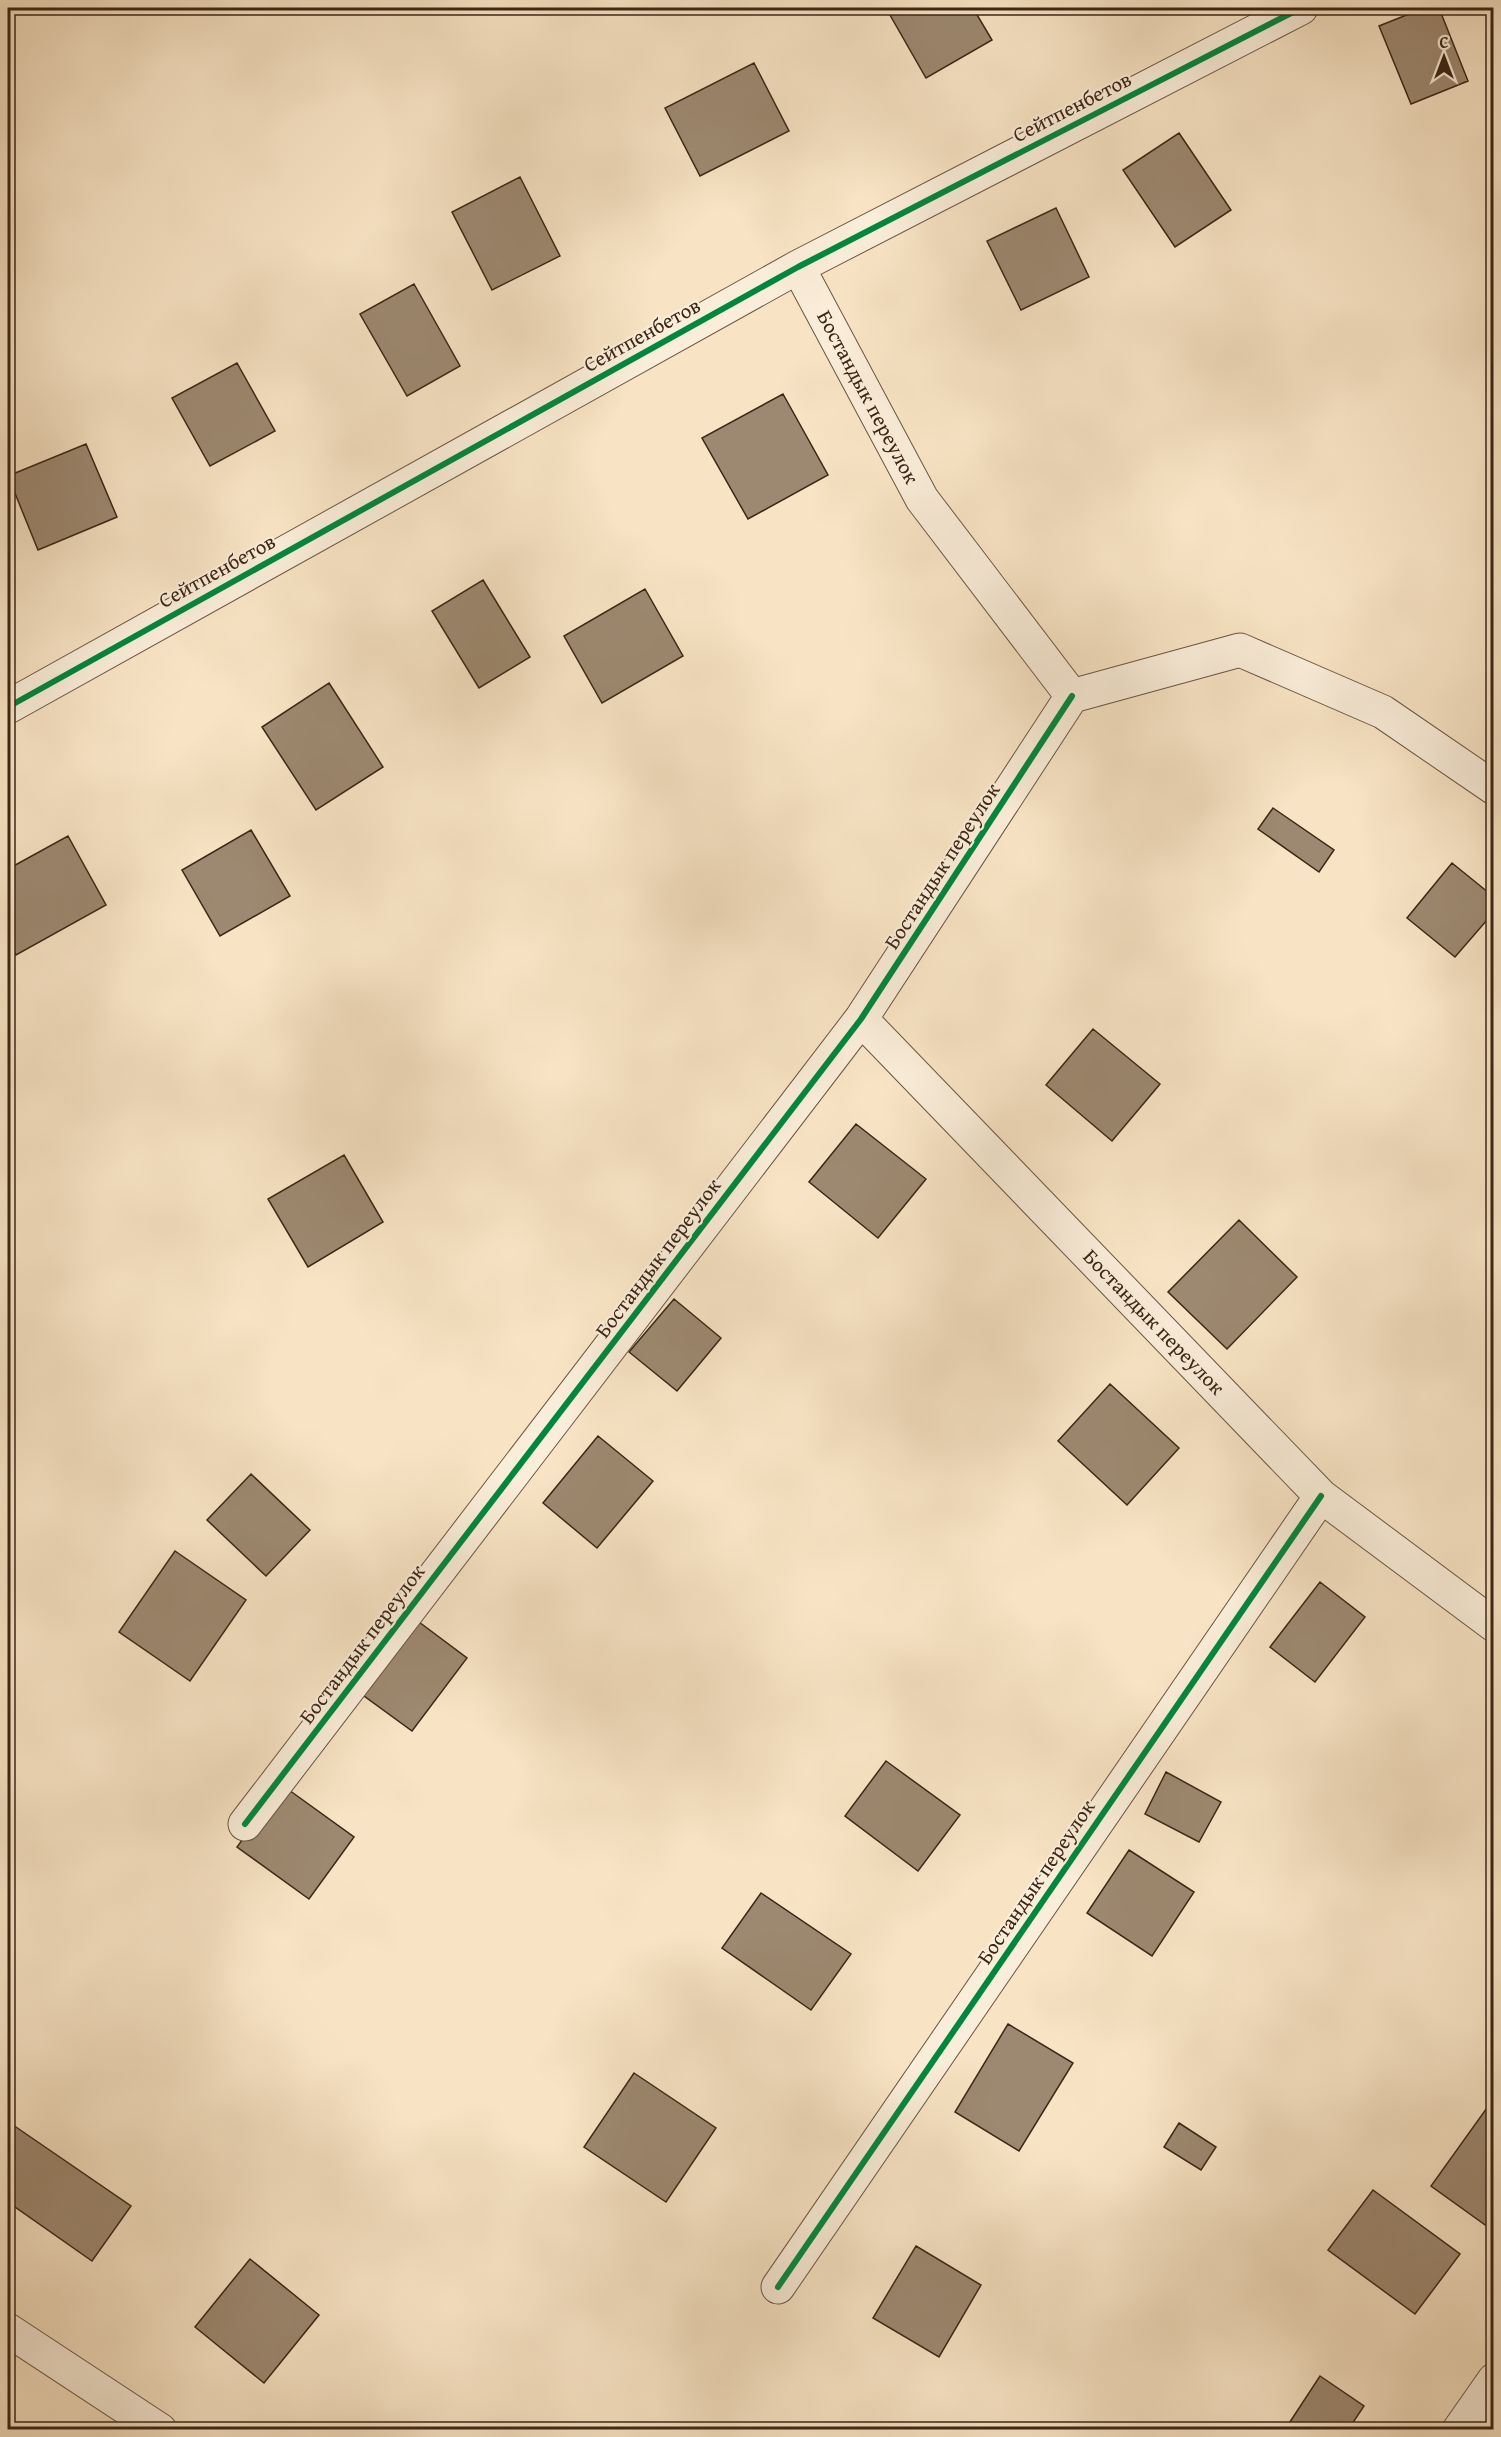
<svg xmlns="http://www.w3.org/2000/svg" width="1501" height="2437" viewBox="0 0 1501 2437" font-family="'Gentium Book Plus',serif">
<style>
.building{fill:#9d8971;stroke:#3b2616;stroke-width:1.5}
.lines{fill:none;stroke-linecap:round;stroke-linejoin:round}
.minor-casing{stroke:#6a5642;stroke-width:35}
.minor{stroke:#faedd9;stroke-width:33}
.cycleway-casing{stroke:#faedd9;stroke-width:10}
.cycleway{stroke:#00873e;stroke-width:6}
.labels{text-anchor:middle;stroke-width:4.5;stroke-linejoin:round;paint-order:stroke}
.street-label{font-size:21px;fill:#3b2616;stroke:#faedd9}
</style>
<rect width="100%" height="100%" fill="#f8e4c5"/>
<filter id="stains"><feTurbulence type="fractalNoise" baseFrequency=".00333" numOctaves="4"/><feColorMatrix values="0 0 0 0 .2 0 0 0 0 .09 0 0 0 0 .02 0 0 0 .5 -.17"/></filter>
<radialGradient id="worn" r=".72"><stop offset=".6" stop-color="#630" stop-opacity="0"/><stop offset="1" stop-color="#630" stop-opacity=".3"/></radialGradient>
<path class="building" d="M886 8H973L992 40 926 78Z
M1424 8H1439L1468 81 1411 104 1379 26Z
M754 63 789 131 700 176 665 108Z
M1179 133 1231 210 1175 247 1123 170Z
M520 177 560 256 492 290 452 212Z
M1056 208 1089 277 1021 310 987 241Z
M414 284 460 366 407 396 360 314Z
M237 363 275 431 210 466 172 398Z
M783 394 828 475 748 519 702 438Z
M86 444 117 517 38 550 8 476Z
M483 580 530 657 479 688 432 611Z
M645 589 683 656 602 703 564 636Z
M329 683 383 767 316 810 262 727Z
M1273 808 1334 850 1319 872 1258 829Z
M251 830 290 896 220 936 182 870Z
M68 836 106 905 16 955 8 939V869Z
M1452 863 1494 897V912L1455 957 1407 918Z
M1093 1029 1160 1084 1112 1141 1046 1085Z
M856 1124 926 1179 878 1238 809 1182Z
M344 1155 383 1222 308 1267 268 1199Z
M1239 1220 1297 1277 1227 1349 1168 1292Z
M674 1299 721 1338 677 1391 629 1352Z
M1110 1384 1179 1448 1127 1505 1058 1441Z
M598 1436 653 1481 597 1548 543 1503Z
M251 1474 310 1530 266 1576 207 1520Z
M175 1551 246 1600 190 1681 119 1632Z
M1320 1582 1365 1617 1315 1682 1270 1647Z
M415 1619 467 1658 412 1731 360 1693Z
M886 1761 960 1815 918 1871 845 1816Z
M1166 1772 1221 1802 1199 1842 1145 1814Z
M282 1785 354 1837 309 1899 237 1847Z
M1129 1850 1194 1892 1152 1956 1087 1913Z
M761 1893 851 1954 811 2010 722 1948Z
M1008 2024 1073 2063 1019 2151 955 2112Z
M634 2073 716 2128 666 2202 584 2147Z
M1494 2098V2219L1488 2227 1431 2186Z
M1179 2123 1216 2147 1201 2170 1164 2147Z
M13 2125 131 2206 92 2261 8 2202V2134Z
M1373 2190 1460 2254 1415 2314 1328 2250Z
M916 2246 981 2285 939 2357 873 2318Z
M250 2259 319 2315 264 2383 195 2327Z
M1320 2376 1364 2406 1348 2430H1288L1286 2428Z"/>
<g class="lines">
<g class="minor-casing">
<path id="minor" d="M798 267 922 499 1072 696 1240 650 1383 712 1494 788
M8 707 798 267 1301 8
M861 1019 1321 1496 1494 1625
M245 1824 861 1019 1072 696
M778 2287 1321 1496
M8 2330 160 2430
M1459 2430 1494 2380"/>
</g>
<use href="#minor" class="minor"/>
<g class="cycleway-casing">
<path id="cycleway" d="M8 707 798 267 1301 8
M245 1824 861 1019 1072 696
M778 2287 1321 1496"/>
</g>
<use href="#cycleway" class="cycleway"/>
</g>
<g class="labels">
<g class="street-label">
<text transform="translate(1072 107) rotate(-27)" y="7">Сейтпенбетов</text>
<text transform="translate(642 335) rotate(-29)" y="7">Сейтпенбетов</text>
<text transform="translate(868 397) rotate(62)" y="7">Бостандык переулок</text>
<text transform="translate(217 571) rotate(-29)" y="7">Сейтпенбетов</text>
<text transform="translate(942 866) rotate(-57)" y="7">Бостандык переулок</text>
<text transform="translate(658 1258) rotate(-53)" y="7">Бостандык переулок</text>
<text transform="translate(1154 1322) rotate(46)" y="7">Бостандык переулок</text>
<text transform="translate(362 1644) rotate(-53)" y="7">Бостандык переулок</text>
<text transform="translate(1036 1882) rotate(-56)" y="7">Бостандык переулок</text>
</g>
</g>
<rect width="1501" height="2437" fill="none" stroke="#f8e4c5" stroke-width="30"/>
<rect x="9" y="9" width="1483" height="2419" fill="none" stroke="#3b2616" stroke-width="3"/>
<rect x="15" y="15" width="1471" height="2407" fill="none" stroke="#3b2616" stroke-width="1.5"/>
<g transform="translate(1444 57)" stroke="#faedd9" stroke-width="4.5" paint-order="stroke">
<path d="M0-4.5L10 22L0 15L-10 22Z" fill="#3b2616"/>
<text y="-9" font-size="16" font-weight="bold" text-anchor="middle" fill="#3b2616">С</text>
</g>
<rect width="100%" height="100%" filter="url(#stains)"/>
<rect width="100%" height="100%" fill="url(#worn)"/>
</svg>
